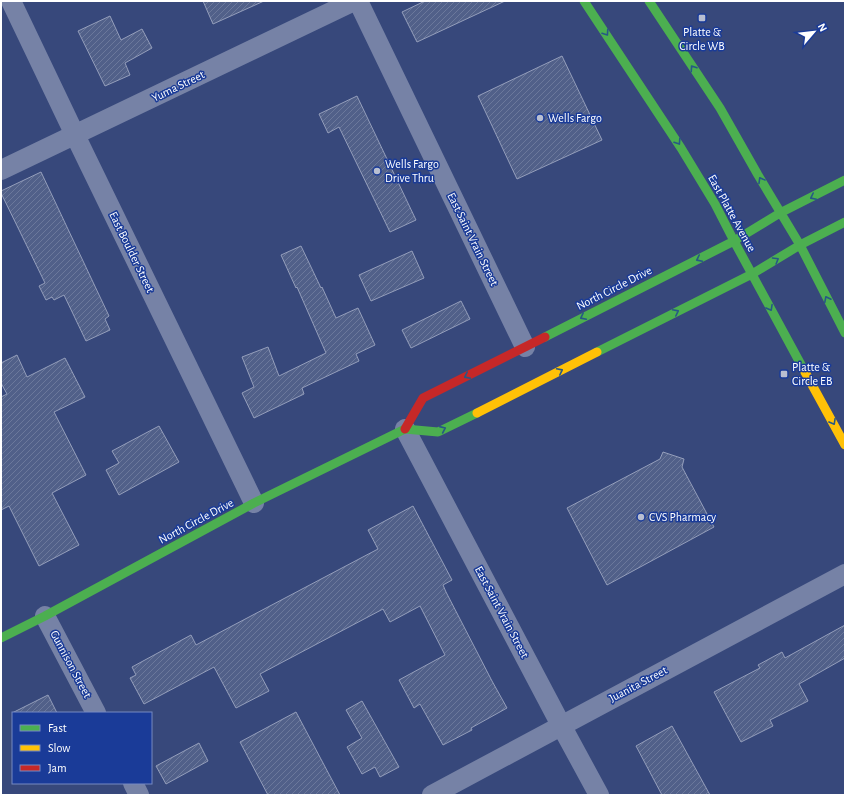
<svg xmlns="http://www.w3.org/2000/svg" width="846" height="796" viewBox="0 0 846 796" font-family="'Alegreya Sans',sans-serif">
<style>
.building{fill:url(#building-hatch);stroke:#949ebb}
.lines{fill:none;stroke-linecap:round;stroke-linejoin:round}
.street{stroke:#7682a6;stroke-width:20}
.fast{stroke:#4caf50;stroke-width:9}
.slow{stroke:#ffc107;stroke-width:9}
.jam{stroke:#c62828;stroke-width:9}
.oneway{stroke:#265886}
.poi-dot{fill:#b9bfd1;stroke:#1a3b98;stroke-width:1.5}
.labels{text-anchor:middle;stroke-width:3;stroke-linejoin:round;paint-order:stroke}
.poi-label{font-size:12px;fill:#fff;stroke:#1a3b98;text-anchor:start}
.street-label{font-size:12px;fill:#fff;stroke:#1a3b98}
</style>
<defs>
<pattern id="building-hatch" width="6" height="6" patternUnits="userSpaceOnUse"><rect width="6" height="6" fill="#516089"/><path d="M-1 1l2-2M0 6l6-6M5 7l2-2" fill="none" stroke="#6b789b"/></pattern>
</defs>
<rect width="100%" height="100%" fill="#37487b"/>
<path class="building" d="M203 1H264L213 24Z
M425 1H505L417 42 402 12Z
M110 16 121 40 142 29 152 48 125 63 130 75 105 86 78 31Z
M562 56 602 140 517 179 478 96Z
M357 96 416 220 390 232 339 127 328 133 319 114Z
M41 172 109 316 105 319 110 330 86 341 64 295 54 300 52 297 46 300 39 286 45 283 1 193V191Z
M301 246 321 288 322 287 336 318 358 308 375 345 356 354 359 361 302 388 304 394 254 418 242 393 254 387 242 357 268 347 279 376 326 353 297 287 296 288 281 255Z
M412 251 424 278 371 301 359 275Z
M461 301 470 319 411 348 402 330Z
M17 355 27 377 65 358 85 397 54 412 86 475 52 493 79 545 39 566 9 506 1 510V397L7 394 1 383V363Z
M159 426 179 462 119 495 106 470 119 463 112 451Z
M663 452 684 459 682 467 714 527 607 585 567 508 660 459Z
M413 506 452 580 443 585 446 592 492 681 507 708 471 728 472 730 443 745 420 704 414 708 399 680 445 655 420 606 390 622 383 609 260 674 269 691 236 708 214 667 144 704 130 678 136 675 132 667 191 635 196 645 378 549 368 530Z
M845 625V658L799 684 808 701 770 720 773 726 741 742 714 692 760 668 758 665 782 652 785 658Z
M48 695 57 713H12Z
M362 701 399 767 380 777 375 767 362 774 347 747 362 738 346 710Z
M296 712 340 795H268L240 742Z
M672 726 710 795H662L636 746Z
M199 743 208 761 166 784 156 766Z"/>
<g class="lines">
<path class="street" d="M11 1 75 135 254 503
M358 1 525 347
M1 170 354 1
M405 429 561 725 599 795
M45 616 96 713
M133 783 139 795
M432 795 845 574"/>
<path class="fast" d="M584 1 681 148 715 204 734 241 805 372
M649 1 720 108 758 175 800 245 845 333
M545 337 734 241 780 213 845 180
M597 352 752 274 800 245 845 222
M1 638 45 616 254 503 405 429 438 432 477 413"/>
<path class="slow" d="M805 372 845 445
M477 413 597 352"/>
<path class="jam" d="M405 429 423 398 545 337"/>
</g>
<defs><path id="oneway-chevron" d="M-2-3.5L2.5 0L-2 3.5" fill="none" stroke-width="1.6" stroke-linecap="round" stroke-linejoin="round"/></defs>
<g class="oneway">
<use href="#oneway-chevron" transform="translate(606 33) rotate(56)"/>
<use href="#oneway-chevron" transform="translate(693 68) rotate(-124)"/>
<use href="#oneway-chevron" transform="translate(678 142) rotate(57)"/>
<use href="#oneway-chevron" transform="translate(761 180) rotate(-120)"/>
<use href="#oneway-chevron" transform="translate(813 197) rotate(153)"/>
<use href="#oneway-chevron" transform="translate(699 259) rotate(153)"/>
<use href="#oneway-chevron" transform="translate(776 260) rotate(-31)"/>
<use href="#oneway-chevron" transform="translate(827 299) rotate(-117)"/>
<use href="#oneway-chevron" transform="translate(770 308) rotate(61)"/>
<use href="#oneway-chevron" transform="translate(676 312) rotate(-27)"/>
<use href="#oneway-chevron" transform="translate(583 317) rotate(153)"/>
<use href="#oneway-chevron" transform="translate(560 371) rotate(-27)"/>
<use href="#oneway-chevron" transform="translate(467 376) rotate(153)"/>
<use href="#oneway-chevron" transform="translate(833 422) rotate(61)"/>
<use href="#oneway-chevron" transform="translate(443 429) rotate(-24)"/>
</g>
<g class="poi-dot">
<rect x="698" y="14" width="8" height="8" rx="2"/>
<circle cx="540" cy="118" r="4"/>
<circle cx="377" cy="171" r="4"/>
<rect x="780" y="370" width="8" height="8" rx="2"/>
<circle cx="641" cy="517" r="4"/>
</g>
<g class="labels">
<g class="poi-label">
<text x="702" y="36" text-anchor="middle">Platte &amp;<tspan x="702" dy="14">Circle WB</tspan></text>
<text x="548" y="122">Wells Fargo</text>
<text x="385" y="168">Wells Fargo<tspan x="385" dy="14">Drive Thru</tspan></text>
<text x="792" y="371">Platte &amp;<tspan x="792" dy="14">Circle EB</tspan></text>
<text x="649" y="521">CVS Pharmacy</text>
</g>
<g class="street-label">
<text transform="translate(178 86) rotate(-26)" y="4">Yuma Street</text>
<text transform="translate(732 213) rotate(61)" y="4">East Platte Avenue</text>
<text transform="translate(473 239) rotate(64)" y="4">East Saint Vrain Street</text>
<text transform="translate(132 252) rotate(64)" y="4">East Boulder Street</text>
<text transform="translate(614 288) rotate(-27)" y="4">North Circle Drive</text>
<text transform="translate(196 521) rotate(-28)" y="4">North Circle Drive</text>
<text transform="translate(502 612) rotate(62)" y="4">East Saint Vrain Street</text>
<text transform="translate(71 664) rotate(62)" y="4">Gunnison Street</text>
<text transform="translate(638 684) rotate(-28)" y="4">Juanita Street</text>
</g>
</g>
<rect width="846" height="796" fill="none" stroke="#ffffff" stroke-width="4"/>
<rect x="12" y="712" width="140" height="72" fill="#1a3b98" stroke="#7689c1"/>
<rect x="20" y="725" width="20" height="6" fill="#4caf50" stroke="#7689c1"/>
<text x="48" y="732" font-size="12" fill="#ffffff">Fast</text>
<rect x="20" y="745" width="20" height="6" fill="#ffc107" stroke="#7689c1"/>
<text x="48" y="752" font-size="12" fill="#ffffff">Slow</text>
<rect x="20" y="765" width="20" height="6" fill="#c62828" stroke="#7689c1"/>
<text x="48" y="772" font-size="12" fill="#ffffff">Jam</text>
<g transform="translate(814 32) rotate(62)" stroke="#1a3b98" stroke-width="3" paint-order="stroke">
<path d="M0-3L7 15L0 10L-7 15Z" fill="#ffffff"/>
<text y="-6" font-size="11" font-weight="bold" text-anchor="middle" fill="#ffffff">N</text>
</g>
</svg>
